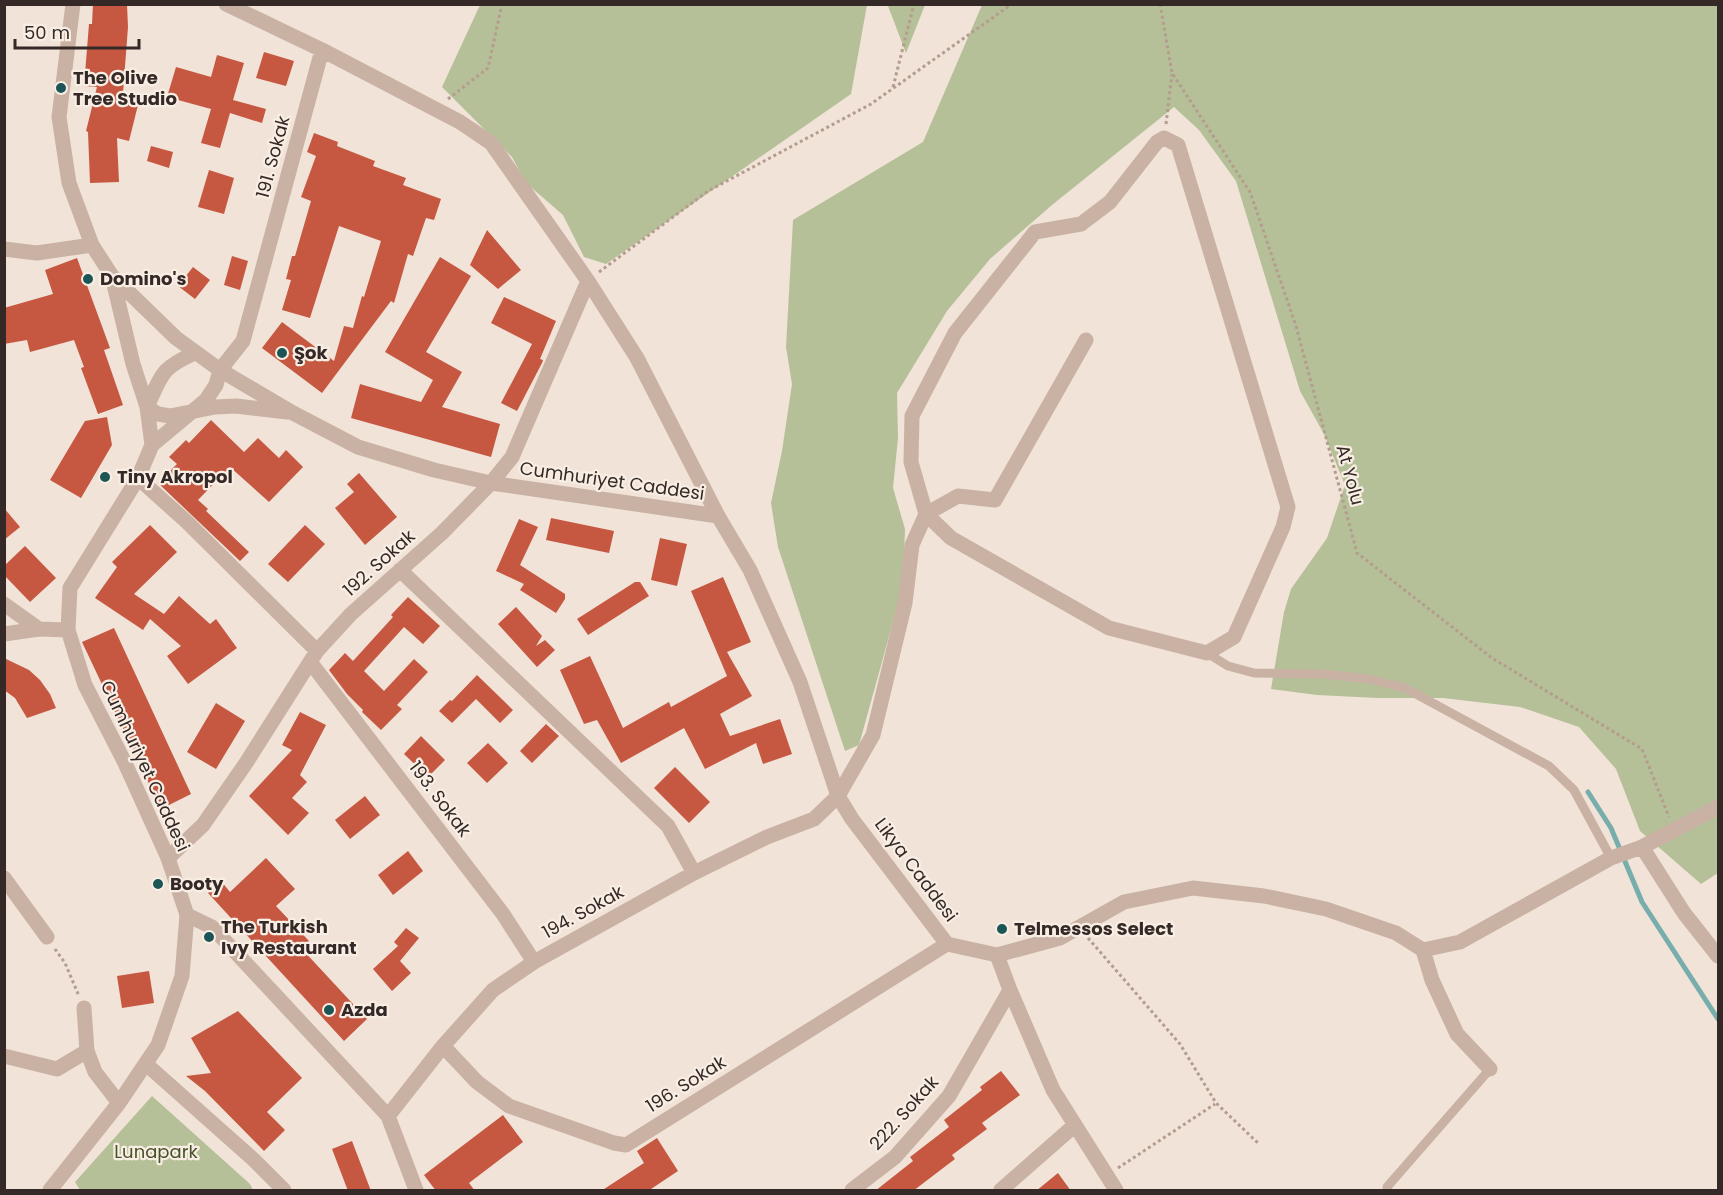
<svg xmlns="http://www.w3.org/2000/svg" width="1723" height="1195" viewBox="0 0 1723 1195" font-family="Poppins,sans-serif">
<style>
.green{fill:#b5c098}
.lines{fill:none;stroke-linecap:round;stroke-linejoin:round}
.stream{stroke:#77aeac;stroke-width:5}
.building{fill:#c65841}
.path{stroke:#b49c8e;stroke-width:3;stroke-dasharray:3 3;stroke-linecap:butt}
.service{stroke:#c9b2a4;stroke-width:9}
.minor{stroke:#c9b2a4;stroke-width:15}
.tertiary{stroke:#c9b2a4;stroke-width:15}
.poi-dot{fill:#1c5555;stroke:#f9eee4;stroke-width:2}
.labels{text-anchor:middle;stroke-width:4.5;stroke-linejoin:round;paint-order:stroke}
.poi-label{font-size:18px;font-weight:bold;fill:#342926;stroke:#f9eee4;text-anchor:start}
.street-label{font-size:18px;fill:#342926;stroke:#f9eee4}
.park-label{font-size:18px;fill:#46522a;stroke:#f9eee4}
</style>
<rect width="100%" height="100%" fill="#f1e3d8"/>
<path class="green" d="M888 4 925 5 906 53 888 6Z
M480 5H867L851 94 606 264 584 257 563 215 526 183 512 157 442 87Z
M982 5H1718V873L1701 884 1640 831 1616 769 1579 727 1520 707 1443 698H1378L1317 695 1271 689 1284 612 1291 589 1327 538 1345 485 1324 434 1300 391 1236 181 1199 130 1174 107 1052 205 990 259 947 311 897 393 898 438 893 488 905 529 903 586 859 745 845 751 778 547 771 503 782 451 792 384 786 347 793 220 923 142Z
M152 1096 250 1184 253 1190H80L75 1182Z"/>
<g class="lines">
<path class="stream" d="M1588 792 1611 828 1642 902 1718 1019"/>
</g>
<path class="building" d="M93 4H127L128 27 123 93 140 97 129 141 117 138 119 182 90 183 88 132 86 131 97 87 84 86 89 24H92Z
M264 52 294 61 286 86 256 78Z
M217 55 244 63 233 100 266 109 262 123 230 113 220 148 201 143 211 109 167 97 176 67 211 77Z
M314 133 338 142 337 146 375 161 373 166 406 178 403 185 441 199 434 220 426 218 413 256 408 254 394 303 391 301 322 393 262 348 282 322 334 361 344 326 353 328 362 296 364 297 381 241 339 226 310 318 282 310 291 280 286 279 292 256H295L311 201 301 197 316 156 307 152Z
M151 146 173 152 169 168 147 161Z
M209 170 234 178 224 214 198 207Z
M487 230 521 270 498 289 470 265Z
M232 256 248 261 240 290 224 285Z
M440 257 471 276 426 352 462 372 442 407 500 424 491 457 351 418 360 384 421 402 433 380 385 352Z
M77 258 110 348 104 350 123 405 98 414 81 368 84 367 74 340 30 352 27 340 4 344V308L53 294 45 270Z
M193 267 210 280 195 299 178 286Z
M504 297 556 321 540 359 543 360 542 363 517 411 501 403 532 344 491 323Z
M107 417 112 445 81 498 50 480 85 421Z
M211 420 244 452 258 438 279 458 286 450 303 467 269 502 230 467 198 500 208 509 206 511 249 552 240 561 158 483 177 464 169 457 186 440 189 443Z
M359 473 397 517 365 545 335 508 354 492 347 484Z
M4 508 20 527 4 540Z
M551 518 614 531 609 553 546 540Z
M519 519 538 527 520 565 565 594V599L556 613 520 590 524 584 496 571Z
M150 525 177 552 134 594 164 614 179 596 210 624 216 619 237 648 188 684 167 656 181 646 150 619 143 630 95 598 117 567 112 562Z
M305 525 325 544 288 582 268 564Z
M660 538 687 544 677 586 651 580Z
M25 546 56 578 30 602 4 575V566Z
M723 577 751 642 727 652 752 696 720 714 730 736 780 719 792 754 763 764 756 743 705 769 684 728 621 763 597 720 584 724 560 670 590 656 623 728 669 702 671 707 727 676 691 591Z
M635 582H640L649 596 588 635 577 619Z
M408 597 440 626 423 644 404 627 364 671 384 691 414 659 428 672 397 705 402 709 381 730 362 712 363 710 347 694 329 670 345 653 353 661 393 617 391 615Z
M516 607 542 636 536 646 545 640 555 650 537 667 498 624Z
M114 628 191 794 161 809 82 642Z
M4 658 29 670 40 680 50 694 56 708 27 718 15 698 4 690Z
M477 675 513 710 500 723 476 699 452 723 439 711 450 700 452 701Z
M216 703 245 721 216 769 187 752Z
M300 712 326 725 300 775 307 782 292 798 309 813 288 835 249 796 292 750 282 745Z
M546 724 559 736 532 763 520 751Z
M421 736 445 760 428 777 404 754Z
M488 743 508 763 487 783 467 763Z
M675 767 710 802 689 823 654 788Z
M365 796 380 815 350 839 335 820Z
M408 851 423 871 393 895 378 875Z
M266 858 295 889 276 906 309 941 301 948 367 1019 344 1041 208 893 221 881 230 892Z
M406 928 419 938 400 961 411 973 392 991 373 969 398 946 394 942Z
M149 971 154 1003 122 1008 117 976Z
M238 1011 302 1078 267 1112 285 1130 264 1151 205 1091 186 1076 211 1073 191 1038Z
M1001 1071 1020 1095 982 1123 987 1129 952 1155 955 1159 913 1191H875L913 1161 910 1157 949 1127 944 1120 982 1090 980 1087Z
M503 1115 523 1142 469 1183 475 1191H436L424 1175Z
M657 1138 678 1171 648 1191H601L644 1163 637 1151Z
M352 1141 371 1191H348L332 1149Z
M1058 1173 1071 1191H1036Z"/>
<g class="lines">
<path class="path" d="M1160 4 1172 73 1250 192 1296 326 1357 553 1492 658 1642 749 1669 817
M893 87 914 4
M448 99 488 68 502 4
M1166 124 1172 74
M599 272 708 191 871 104 1012 4
M1088 938 1180 1044 1216 1103 1259 1144
M55 949 65 963 79 996
M1118 1168 1215 1104"/>
<path class="service" d="M1207 653 1228 666 1254 673 1323 674 1369 679 1405 688 1549 766 1574 790 1611 858
M1387 1190V1187L1490 1069"/>
<path class="minor" d="M322 50 460 122 491 143 588 281 637 358 718 516
M1164 138 1178 145 1288 507 1283 527 1234 637 1207 653 1109 628 951 538 926 514 911 462 912 416 955 333 1035 232 1081 224 1110 202 1157 142Z
M4 249 37 253 92 245
M220 370 243 341 322 50 226 4
M138 478 187 522 317 651
M400 570 668 826 694 873
M4 634 39 629
M311 663 503 914 534 962
M1642 847 1718 807
M168 858 203 825 246 763 317 651 351 614 442 533 491 483 512 457 588 281
M187 915 212 927 388 1116 416 1190
M997 955 1010 990 1053 1090 1116 1190
M443 1046 477 1082 509 1106 614 1143 626 1145 947 944
M4 1056 57 1069 87 1051
M146 1064 254 1160 284 1190
M1490 1069 1457 1034 1432 980 1423 950 1460 942 1611 858 1642 847 1684 913 1718 956
M388 1116 443 1046 493 990 534 962 694 873 767 837 814 819 838 796 873 735 905 603 912 545 926 514 958 496 995 500 1086 340
M852 1190 895 1157 949 1096 1010 990
M1001 1190 1075 1125"/>
<path class="tertiary" d="M73 4 59 117 69 183 92 245 112 276 176 338 220 370 293 413 358 447 434 470 491 483 718 516 750 570 800 682 838 796 852 819 947 944 997 955 1060 938 1124 902 1193 888 1264 896 1326 909 1396 933 1423 950
M112 276 133 364 147 407 152 445
M147 407 158 414 170 416 215 407 236 406 287 412
M147 407C162 374 161 368 195 353
M4 604 39 629 68 630
M4 878 47 937
M84 1008 87 1051 95 1072 119 1103
M50 1190 119 1103 158 1045 182 976 187 915 168 858 124 761 85 685 68 630 70 588 138 478 152 445 206 400 216 385 220 370"/>
</g>
<g class="poi-dot">
<circle cx="61" cy="88" r="6"/>
<circle cx="88" cy="279" r="6"/>
<circle cx="282" cy="353" r="6"/>
<circle cx="105" cy="477" r="6"/>
<circle cx="158" cy="884" r="6"/>
<circle cx="1002" cy="929" r="6"/>
<circle cx="209" cy="937" r="6"/>
<circle cx="329" cy="1010" r="6"/>
</g>
<g class="labels">
<g class="poi-label">
<text x="73" y="84">The Olive<tspan x="73" dy="21">Tree Studio</tspan></text>
<text x="100" y="285">Domino's</text>
<text x="294" y="359">Şok</text>
<text x="117" y="483">Tiny Akropol</text>
<text x="170" y="890">Booty</text>
<text x="221" y="933">The Turkish<tspan x="221" dy="21">Ivy Restaurant</tspan></text>
<text x="1014" y="935">Telmessos Select</text>
<text x="341" y="1016">Azda</text>
</g>
<g class="street-label">
<text transform="translate(273 157) rotate(-75)" y="6">191. Sokak</text>
<text transform="translate(1350 475) rotate(75)" y="6">At Yolu</text>
<text transform="translate(612 481) rotate(8)" y="6">Cumhuriyet Caddesi</text>
<text transform="translate(379 563) rotate(-42)" y="6">192. Sokak</text>
<text transform="translate(145 766) rotate(65)" y="6">Cumhuriyet Caddesi</text>
<text transform="translate(440 799) rotate(53)" y="6">193. Sokak</text>
<text transform="translate(916 870) rotate(53)" y="6">Likya Caddesi</text>
<text transform="translate(583 912) rotate(-29)" y="6">194. Sokak</text>
<text transform="translate(686 1084) rotate(-32)" y="6">196. Sokak</text>
<text transform="translate(904 1113) rotate(-48)" y="6">222. Sokak</text>
</g>
<g class="park-label">
<text x="156" y="1158">Lunapark</text>
</g>
</g>
<rect width="1723" height="1195" fill="none" stroke="#342926" stroke-width="12"/>
<path d="M15 39v9h124v-9" fill="none" stroke="#342926" stroke-width="3"/>
<text x="24" y="39" font-size="18" fill="#342926" stroke="#f9eee4" stroke-width="4.5" paint-order="stroke">50 m</text>
</svg>
